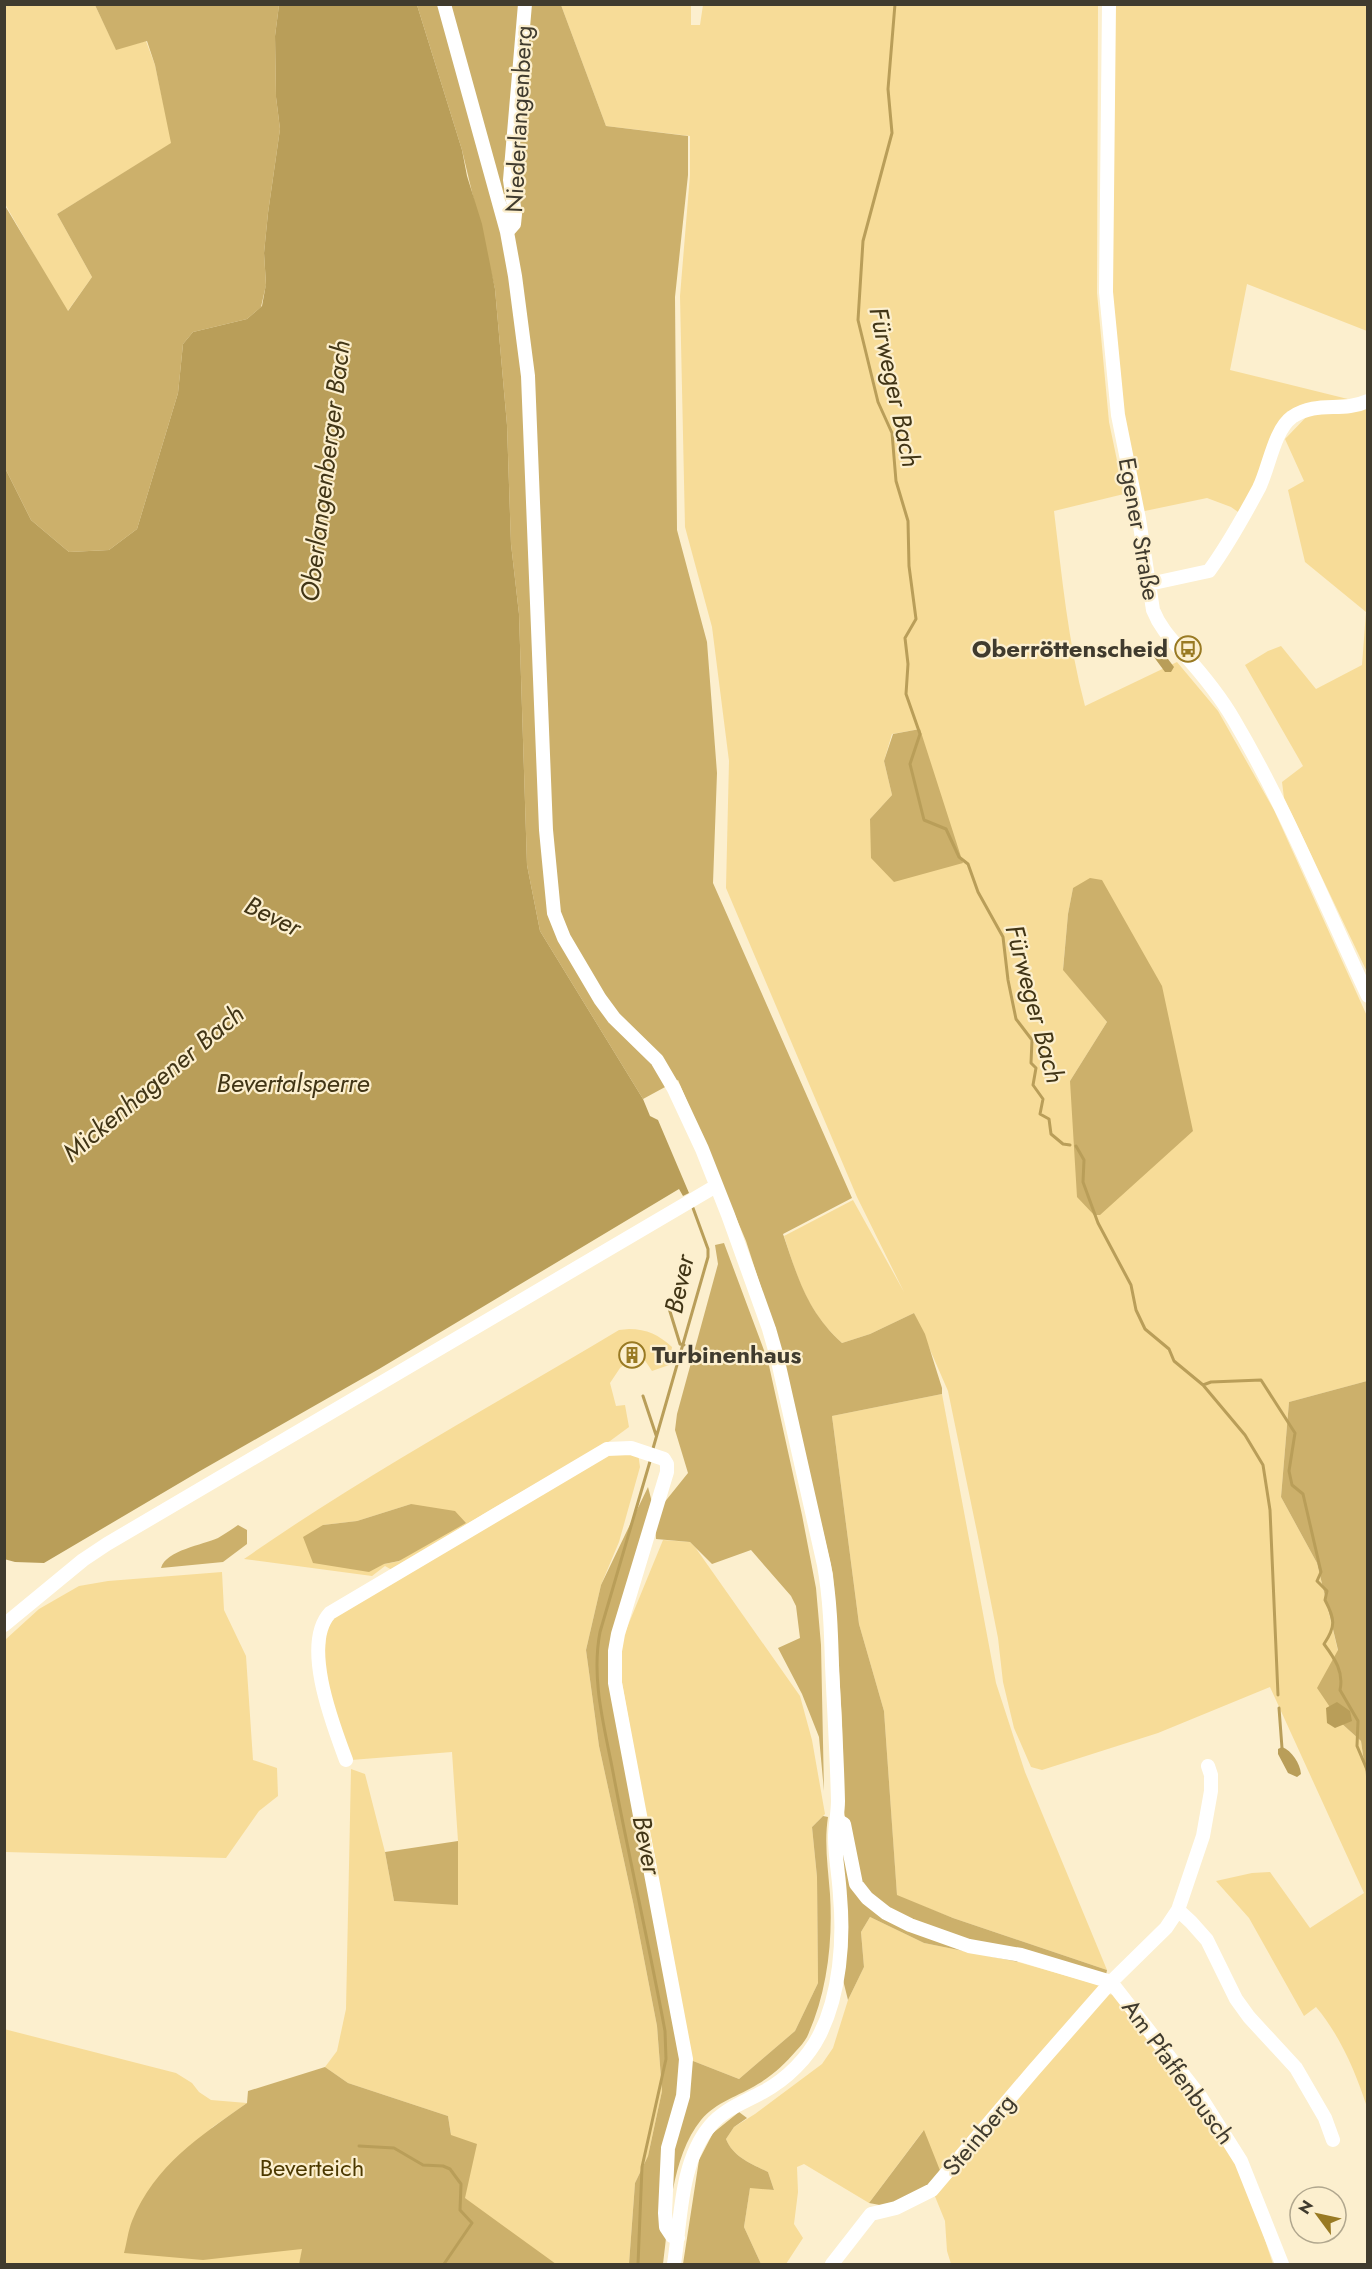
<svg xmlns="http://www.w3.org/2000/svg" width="1372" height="2269" viewBox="0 0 1372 2269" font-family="Jost,sans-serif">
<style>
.green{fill:#f7dc98;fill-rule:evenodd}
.forest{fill:#ccb06b}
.water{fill:#b99e59}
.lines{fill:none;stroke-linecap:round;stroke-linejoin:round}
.stream{stroke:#b99e59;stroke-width:3}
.minor{stroke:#fff;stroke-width:14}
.labels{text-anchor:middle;stroke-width:4.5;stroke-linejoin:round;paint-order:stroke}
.street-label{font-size:24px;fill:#403b2e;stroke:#fcefce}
.poi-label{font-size:24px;font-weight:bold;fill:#403b2e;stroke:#fcefce;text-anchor:end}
.park-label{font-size:24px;fill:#4c3900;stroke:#fcefce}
.water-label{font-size:26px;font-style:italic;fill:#413516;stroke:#fcefce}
</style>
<rect width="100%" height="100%" fill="#fcefce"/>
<path class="green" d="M4 5H95L116 49 146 41 155 65 172 143 57 214 92 277 67 312 5 204Z
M561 5H691V25H700L703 5H1098L1097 293 1109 422 1124 494 1054 511C1062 577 1068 642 1085 706L1177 662 1218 711 1274 810 1367 1016V1381L1289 1402 1281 1497 1317 1563 1338 1651 1340 1722 1361 1741 1367 1783V2107C1356 2073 1340 2035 1316 2007L1304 2016 1249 1918 1216 1881 1252 1873 1270 1872 1310 1928 1364 1893 1270 1687 1158 1733 1042 1770 1031 1767 1014 1728 1003 1682 998 1638 978 1537 948 1391 914 1313 870 1334 842 1343C807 1311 798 1280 784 1236L853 1200 904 1292 857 1197 726 888 729 761 712 627 685 527 680 296 690 175V136L606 126ZM920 729 895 882 870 819 892 795 884 761 892 734ZM1073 888 1193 1131 1070 1081 1107 1022 1063 969 1068 914Z
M1113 5H1367V331L1247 284 1230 370 1360 402 1283 418 1241 514 1231 507 1207 498 1140 512 1117 383 1107 214Z
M1367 406V972L1284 798 1282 782 1303 766 1245 665 1268 651 1281 646 1316 689 1362 665 1366 612 1305 562 1288 490 1304 481 1285 439 1312 411Z
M629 1329C647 1329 659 1335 672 1347L669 1365 652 1371 644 1359 639 1358 635 1348 624 1351 627 1362 620 1368 610 1383 616 1406 625 1405 629 1427 610 1441 490 1510 392 1570 385 1566 372 1576 244 1559C364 1475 494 1405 619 1330ZM411 1504 400 1561 384 1564 323 1525 357 1521Z
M942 1394 996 1683 1025 1772 1107 1970 953 1918 897 1896 884 1711 859 1624 832 1416Z
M604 1453H638L640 1467 619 1542 601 1585 586 1650 599 1746 633 1902 657 2026 662 2091 648 2156 635 2183 629 2264H556L543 2257 302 2252 299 2264H5L4 2029 176 2073 192 2083 199 2092 211 2100 247 2103 210 2129 322 2078 451 2135 448 2116 348 2083 325 2067 337 2051 346 2009 351 1769 365 1774 385 1852 394 1901 458 1904V1841L452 1752 351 1760 323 1674 327 1622Z
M663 1540 690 1542 695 1547 800 1696 812 1740 825 1814 812 1827 817 1877 818 1983 795 2031 739 2079 688 2059 622 1682 621 1652 624 1635Z
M222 1572 224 1610 246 1656 253 1760 277 1768 278 1796 259 1811 226 1858 5 1852V1640L39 1609 79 1586 108 1581Z
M870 1917 924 1943 1018 1962 1099 1985 1097 1992 940 2172 923 2131 869 2203 804 2164 797 2167 798 2192 794 2224 803 2238 786 2264H761L744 2227 750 2187 774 2190 768 2172C752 2164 733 2157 726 2139L734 2127 755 2114 822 2064 833 2048 848 2000 864 1967 861 1932Z
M1108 1994 1115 1995C1159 2050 1207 2106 1239 2170 1253 2197 1263 2235 1273 2264H951L947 2251 945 2221 934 2194Z"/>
<path class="forest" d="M95 5H279L275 36 276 97 280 129 268 213 264 253 266 285 261 307 247 319 193 332 183 344 178 393 137 529 109 550 69 552 31 520 5 468 4 204 68 311 92 277 57 214 171 143 155 65 147 41 116 50Z
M417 5H561L606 126 688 136V175L675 297 677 530 707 642 717 773 713 883 852 1198 783 1234C798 1278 807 1311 842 1343L870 1334 914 1313 925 1334 942 1388V1394L832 1416 859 1624 884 1711 897 1895 953 1918 1107 1970 1106 1975 958 1937 880 1906 859 1882 844 1812 842 1720 833 1574 779 1343 746 1241 678 1080 643 1099 540 931 527 865 519 614 511 544 507 425 495 289 462 150Z
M920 729 963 863 894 882 871 858 870 819 892 795 884 761 893 734Z
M1090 878 1102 880 1162 986 1193 1131 1100 1215H1094L1077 1197 1070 1081 1107 1022 1063 970 1068 914 1073 888Z
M724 1243 768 1361 802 1515 816 1588 821 1645 824 1791 819 1737 802 1694 778 1648 800 1638 796 1606 791 1596 751 1550 712 1564 690 1542 656 1539 655 1517 615 1651 688 2059 739 2079 795 2031 818 1983 817 1877 812 1827 823 1816 828 1817C824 1842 828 1868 830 1894 833 1942 827 1993 807 2037 804 2042 800 2047 796 2051 785 2064 773 2075 758 2084 739 2096 716 2102 701 2120 671 2157 669 2220 663 2264H629L635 2183 648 2156 662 2091 657 2026 633 1902 599 1746 586 1650 601 1585 648 1487 655 1514 688 1473 675 1430 677 1414 718 1264 715 1245Z
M1367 1381V1783L1361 1741 1340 1722 1317 1688 1338 1650 1317 1563 1281 1497 1289 1402Z
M411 1504 455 1511 466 1523 399 1561 384 1564 369 1572 313 1563 303 1537 323 1525 357 1521Z
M238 1525 247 1530V1544L223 1562 161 1568C166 1550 203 1545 218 1538 225 1534 232 1529 238 1525Z
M458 1841V1905L394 1901 385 1852Z
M841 1841 861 1899 1015 1958 1018 1962 924 1943 870 1917 861 1932 864 1967 848 2000 843 1980Z
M325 2067 348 2083 448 2116 451 2135 477 2144 465 2198 556 2264H299L302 2249 203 2260 124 2253C127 2242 128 2231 132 2221 155 2165 199 2137 247 2103L248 2091Z
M739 2112 747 2118 734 2127 726 2139C733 2157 752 2164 768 2172L774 2190 750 2188 744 2227 761 2264H683L699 2160 713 2133Z
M924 2130 943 2178 896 2208 869 2203Z"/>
<path class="water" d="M279 5H417L462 150 467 176 482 224 495 289 507 425 511 544 519 614 527 865 540 931 643 1099 650 1116 658 1120 689 1193 683 1196 679 1189 379 1369 200 1471 44 1563 15 1562 4 1559 5 468 31 520 69 552 109 550 137 529 178 393 183 344 193 332 247 319 262 306 266 284 264 253 268 213 280 129 276 97 275 36Z
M1154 647H1159L1174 667 1171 672H1165L1151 653Z
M1337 1702 1350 1711 1352 1721 1335 1728 1327 1723 1326 1708Z
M1282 1747C1292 1751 1300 1763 1301 1774L1297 1777 1288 1773 1278 1754V1749Z"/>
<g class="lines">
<path class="stream" d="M895 4 888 89 892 133 863 241 858 320 878 402 892 433 896 481 908 521 909 566 916 619 905 638 908 664 906 694 920 734 910 764 924 820 946 829 959 857 968 864 978 892 1003 937 1008 980 1016 1019 1032 1040 1031 1063 1036 1068 1033 1085 1043 1099 1040 1114 1049 1119 1051 1134 1063 1144 1070 1145
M1076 1146 1084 1160 1083 1182 1098 1223 1131 1285 1136 1310 1145 1329 1169 1349 1174 1361 1203 1385 1211 1382 1261 1380 1295 1433 1289 1471 1292 1485 1303 1494 1321 1572 1317 1581 1327 1591 1325 1600C1335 1619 1336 1626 1324 1644 1335 1659 1344 1672 1340 1690L1358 1721 1357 1746 1368 1772
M668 1305 680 1344 684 1345
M1203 1385 1245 1435 1263 1465 1270 1510 1278 1695
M643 1396 656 1435
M652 1452 708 1257V1249L693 1208
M1279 1708 1282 1748
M359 2146 394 2148 423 2165 443 2166 450 2169 461 2184 460 2210 472 2223 444 2264
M638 2264 642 2167 666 2059 665 2031C649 1944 629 1858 613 1772 604 1725 591 1679 600 1632L651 1458"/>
<path class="minor" d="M444 4 507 232 515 276 528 376 546 830 554 913 564 938 600 999 614 1018 657 1060 674 1089 702 1149 728 1215 769 1329 777 1357 824 1565C830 1598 831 1631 832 1665 834 1710 837 1756 838 1801 838 1813 835 1825 835 1837 835 1857 839 1876 840 1896 844 1940 840 1994 820 2034 808 2058 787 2079 763 2092 745 2102 724 2109 710 2126 680 2162 681 2220 674 2264
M1109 4 1106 292 1118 415 1139 519 1153 610C1160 628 1172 640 1184 654 1203 675 1220 696 1234 720 1286 808 1324 903 1368 996
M507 232 514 224 515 214 510 180 525 4
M1149 584 1209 571C1228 545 1244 516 1259 488 1269 468 1274 430 1292 417 1318 400 1341 413 1368 401
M4 1625 83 1560 107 1544 716 1186
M346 1760C333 1725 301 1644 330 1613L607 1449 631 1448 664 1459 667 1464V1472L618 1634 615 1651V1683L686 2059 683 2096 668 2148 665 2213 666 2227 672 2236 678 2238
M837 1820 844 1824 856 1884 867 1898 886 1913 910 1925 969 1946 1021 1955 1111 1982 1200 2096 1241 2161 1282 2264
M1178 1910 1191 1922 1207 1940 1236 1999 1249 2017 1296 2068 1325 2118 1333 2140
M832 2264 871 2214 896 2208 932 2190 1033 2071 1111 1982 1166 1928 1178 1910 1203 1836 1211 1791V1775L1208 1766"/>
</g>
<defs>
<g id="bus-ring" transform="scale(1.35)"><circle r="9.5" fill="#fcefce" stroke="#997a23" stroke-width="1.5"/><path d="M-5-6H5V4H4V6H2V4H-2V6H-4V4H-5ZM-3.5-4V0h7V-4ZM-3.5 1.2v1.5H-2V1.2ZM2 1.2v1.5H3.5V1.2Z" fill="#997a23"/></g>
<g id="building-ring" transform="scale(1.35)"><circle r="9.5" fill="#fcefce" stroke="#997a23" stroke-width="1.5"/><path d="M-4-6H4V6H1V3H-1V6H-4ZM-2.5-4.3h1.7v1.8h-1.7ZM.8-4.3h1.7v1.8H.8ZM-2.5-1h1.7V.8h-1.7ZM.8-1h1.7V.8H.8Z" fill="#997a23"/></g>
</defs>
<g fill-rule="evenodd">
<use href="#bus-ring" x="1188" y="649"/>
<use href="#building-ring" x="632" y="1355"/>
</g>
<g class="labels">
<g class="street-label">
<text transform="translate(519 119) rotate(-87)" y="8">Niederlangenberg</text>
<text transform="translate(1139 529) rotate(80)" y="8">Egener Straße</text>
<text transform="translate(1178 2072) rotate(54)" y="8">Am Pfaffenbusch</text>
<text transform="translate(979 2135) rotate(-50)" y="8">Steinberg</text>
</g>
<g class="poi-label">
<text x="1168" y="657">Oberröttenscheid</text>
<text x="652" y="1363" text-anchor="start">Turbinenhaus</text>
</g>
<g class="park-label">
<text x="312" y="2176">Beverteich</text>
</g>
<g class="water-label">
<text transform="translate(895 387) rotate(78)" y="9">Fürweger Bach</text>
<text transform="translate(325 471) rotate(-83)" y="9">Oberlangenberger Bach</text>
<text transform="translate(273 916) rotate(26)" y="9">Bever</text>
<text transform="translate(1035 1004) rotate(75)" y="9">Fürweger Bach</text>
<text transform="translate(153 1083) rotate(-40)" y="9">Mickenhagener Bach</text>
<text x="293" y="1092">Bevertalsperre</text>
<text transform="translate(679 1284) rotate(-78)" y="9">Bever</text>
<text transform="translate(647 1845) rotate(79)" y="9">Bever</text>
</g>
</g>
<rect width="1372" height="2269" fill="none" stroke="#403b2e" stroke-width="12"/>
<g transform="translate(1318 2215) rotate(303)"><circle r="28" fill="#fcefce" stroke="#b1a78e" stroke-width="1.5"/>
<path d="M0-4.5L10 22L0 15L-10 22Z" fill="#997a23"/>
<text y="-9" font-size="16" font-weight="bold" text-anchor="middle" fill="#403b2e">N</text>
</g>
</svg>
